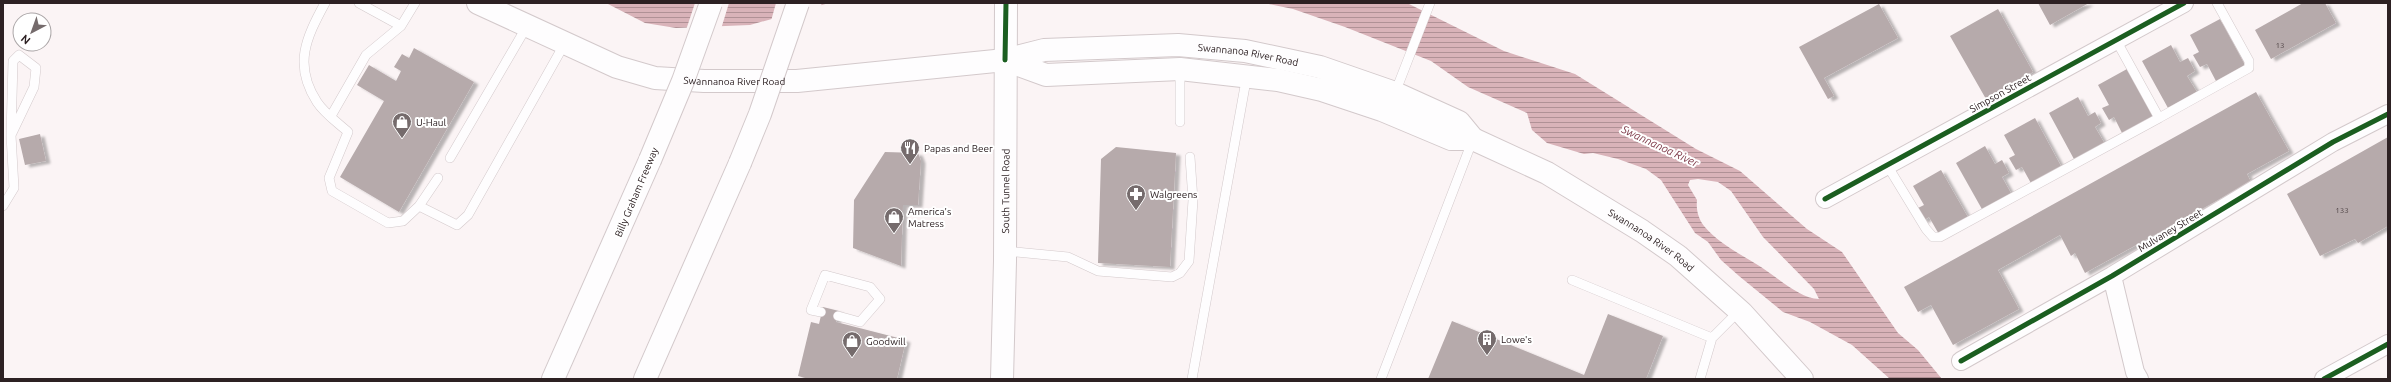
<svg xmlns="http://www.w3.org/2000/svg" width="2391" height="382" viewBox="0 0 2391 382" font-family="Ubuntu,sans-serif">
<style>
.water{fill:url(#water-rules);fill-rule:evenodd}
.pier{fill:#fbf4f5}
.building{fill:#b6aaab;filter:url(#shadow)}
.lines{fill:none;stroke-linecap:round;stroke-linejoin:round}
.lane-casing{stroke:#d3c9cb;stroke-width:10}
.street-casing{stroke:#d3c9cb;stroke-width:20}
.secondary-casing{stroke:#d3c9cb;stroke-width:24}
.highway-casing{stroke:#d3c9cb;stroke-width:24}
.lane{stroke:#fefdfe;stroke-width:9}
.street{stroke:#fefdfe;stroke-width:18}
.secondary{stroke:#fefdfe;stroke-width:22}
.highway{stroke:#fefdfe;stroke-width:22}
.highway-bridge-casing{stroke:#d3c9cb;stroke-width:24;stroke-linecap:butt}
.highway-bridge{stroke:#fefdfe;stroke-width:22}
.cycleway-casing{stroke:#fff;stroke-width:8}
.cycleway{stroke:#1b5e20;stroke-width:5}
.labels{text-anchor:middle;stroke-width:4;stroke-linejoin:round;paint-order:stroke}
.number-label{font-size:8px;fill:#4f4345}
.street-label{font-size:10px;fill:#2d2123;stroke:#fff}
.poi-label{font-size:10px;fill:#2d2123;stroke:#fff;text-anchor:start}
.water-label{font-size:11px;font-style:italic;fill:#7e3a49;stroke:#fff}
</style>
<defs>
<pattern id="water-rules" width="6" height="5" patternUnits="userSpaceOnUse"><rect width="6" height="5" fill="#d9b3b9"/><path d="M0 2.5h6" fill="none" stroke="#b09196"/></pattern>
<filter id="shadow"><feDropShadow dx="4.5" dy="2.5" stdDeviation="1" flood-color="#0004"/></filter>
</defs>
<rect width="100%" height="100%" fill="#fbf4f5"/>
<path class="water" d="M606 3H829L750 25 676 28 645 23Z
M1264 3H1407L1504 51 1575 74 1696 149 1740 171 1807 229 1842 252 1898 333 1918 350 1942 379H1890L1852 345 1810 322 1783 312 1739 276 1721 260 1708 242 1695 233 1661 180 1646 169 1618 159 1593 153 1584 154 1547 143 1532 130 1527 113 1468 87 1431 61 1345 27 1293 9ZM1698 179 1718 182 1731 191 1763 237 1814 289 1819 299C1800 299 1777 277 1761 267 1742 255 1719 244 1704 226 1698 218 1696 209 1697 200L1688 185 1690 180Z"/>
<path class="pier" d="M695 3H729L721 29 686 30Z
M776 3H822L820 8 771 21Z"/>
<path class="building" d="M2038 3H2089L2050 25Z
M2303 3H2325L2336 23 2271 59 2255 30Z
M1879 4 1898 38 1824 78 1834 96 1828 99 1799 47Z
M1998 9 2033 72 1986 99 1950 36Z
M2220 19 2246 67 2217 83 2207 64 2200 67 2193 55 2199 52 2190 35Z
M2171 45 2180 62 2188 58 2195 71 2187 76 2197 92 2168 108 2142 61Z
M414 48 474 82 399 212 340 177 384 101 357 85 369 65 396 81 401 71 394 67 402 54 409 58Z
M2127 69 2154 118 2123 135 2114 117 2109 120 2102 108 2109 105 2098 85Z
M2256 92 2289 151 2247 174 2251 182 2085 273 2075 253 2071 256 2060 235 1998 270 2019 309 1953 345 1931 305 1918 312 1904 287Z
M2078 97 2088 116 2095 112 2101 123 2095 127 2105 144 2075 161 2049 113Z
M2035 118 2062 168 2032 185 2022 167 2016 170 2009 158 2015 155 2004 135Z
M40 134 46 161 25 165 19 139Z
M2388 137V226L2358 243 2355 239 2320 256 2287 194Z
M1985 146 1995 164 2002 160 2009 173 2002 177 2012 195 1983 211 1956 163Z
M1116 147 1176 153 1170 267 1098 263 1101 159Z
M885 152 918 153 921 161 918 205H903L901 266 853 248 854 200Z
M1941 170 1969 219 1940 236 1929 217 1923 221 1916 209 1924 205 1913 186Z
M823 307 839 311 836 322 906 340 897 379H809L798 376 811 322 819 324Z
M1608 314 1663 336 1646 379H1428L1452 321 1584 375Z"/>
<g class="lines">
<g class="lane-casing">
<path id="lane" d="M325 3C306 38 293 65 317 102 324 113 338 123 348 132L329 178 332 191 388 223 403 221 419 206 438 178
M359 3 401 26
M1180 69V122
M1395 93 1430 3
M331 116 366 55 401 26 415 3
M2159 118 2249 68V61L2217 3
M450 158 527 26
M1887 165 1926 229 1933 237H1940L2159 118 2116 40
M3 206 14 188 11 135 13 61 19 55 36 68 34 87 11 135
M419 206 457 225 468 215 565 43
M1005 251 1068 257 1098 271 1172 277 1180 273 1189 261 1193 200 1190 157
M1572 280 1712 338
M821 312 811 310 825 275 870 287 880 299 860 322 838 316
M1192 379 1247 75
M1381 379 1473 139
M1700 379 1712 338 1739 311"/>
</g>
<g class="street-casing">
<path id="street" d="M1825 199 2184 3
M2112 276 2135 372 2139 379
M1961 361 2112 276 2333 142 2388 114
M2324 379 2388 344"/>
</g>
<g class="secondary-casing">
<g id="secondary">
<path id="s1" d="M478 3 617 67 655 78 704 81H797L1005 60 1044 50 1178 45 1245 51 1320 67 1395 93 1459 122 1473 139"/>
<path id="s2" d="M1005 60 1046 75 1180 69 1278 80 1322 90 1382 110 1451 139H1473L1547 173 1642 231 1678 256 1742 313 1802 379"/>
<path id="s3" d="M1002 379 1005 261 1006 3"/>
</g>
</g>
<g class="highway-casing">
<path id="highway" d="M553 379 650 160
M645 379 740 163"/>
</g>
<use href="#lane" class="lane"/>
<use href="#street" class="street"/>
<use href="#secondary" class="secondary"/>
<use href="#highway" class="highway"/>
<g class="highway-bridge-casing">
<path id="highway-bridge" d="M650 160 683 81 711 3
M740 163 760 114 798 3"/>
</g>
<use href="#highway-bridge" class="highway-bridge"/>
<g class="cycleway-casing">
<path id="cycleway" d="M1005 60 1006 3
M1825 199 2184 3
M1961 361 2112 276 2333 142 2388 114
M2324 379 2388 344"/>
</g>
<use href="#cycleway" class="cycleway"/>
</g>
<defs>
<g id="shop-pin" transform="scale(1)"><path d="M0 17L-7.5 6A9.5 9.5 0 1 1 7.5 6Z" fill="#756b6c" stroke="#fff"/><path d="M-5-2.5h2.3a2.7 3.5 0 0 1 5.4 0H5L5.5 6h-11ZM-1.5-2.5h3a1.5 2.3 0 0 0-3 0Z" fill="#fff"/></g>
<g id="restaurant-pin" transform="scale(1)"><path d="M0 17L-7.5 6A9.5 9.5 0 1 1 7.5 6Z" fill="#756b6c" stroke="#fff"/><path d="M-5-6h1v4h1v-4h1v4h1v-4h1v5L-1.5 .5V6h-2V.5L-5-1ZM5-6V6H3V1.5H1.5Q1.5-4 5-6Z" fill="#fff"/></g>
<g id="pharmacy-pin" transform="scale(1)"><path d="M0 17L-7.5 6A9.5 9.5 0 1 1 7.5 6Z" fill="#756b6c" stroke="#fff"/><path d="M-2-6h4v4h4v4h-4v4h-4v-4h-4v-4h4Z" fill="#fff"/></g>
<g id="building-pin" transform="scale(1)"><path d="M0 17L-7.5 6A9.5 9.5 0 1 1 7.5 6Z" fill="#756b6c" stroke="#fff"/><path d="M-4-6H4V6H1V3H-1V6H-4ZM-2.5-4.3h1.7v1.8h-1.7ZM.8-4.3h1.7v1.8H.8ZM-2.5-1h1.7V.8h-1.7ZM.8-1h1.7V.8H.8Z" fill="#fff"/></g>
</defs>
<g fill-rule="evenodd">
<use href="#shop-pin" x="402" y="122"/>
<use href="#restaurant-pin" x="910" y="148"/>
<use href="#pharmacy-pin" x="1136" y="194"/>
<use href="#shop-pin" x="894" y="217"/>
<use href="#building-pin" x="1487" y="339"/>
<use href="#shop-pin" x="852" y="341"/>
</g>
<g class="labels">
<g class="number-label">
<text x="2280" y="48">13</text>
<text x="2342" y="213">133</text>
</g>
<g class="street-label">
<text dy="4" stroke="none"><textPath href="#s1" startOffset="789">Swannanoa River Road</textPath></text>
<text dy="4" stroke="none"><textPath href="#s1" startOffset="272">Swannanoa River Road</textPath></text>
<text transform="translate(2000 93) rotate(-29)" y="4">Simpson Street</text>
<text dy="4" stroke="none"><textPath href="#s3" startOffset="188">South Tunnel Road</textPath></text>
<text transform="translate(636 192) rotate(-67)" y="4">Billy Graham Freeway</text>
<text transform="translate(2170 230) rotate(-31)" y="4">Mulvaney Street</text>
<text dy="4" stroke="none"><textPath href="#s2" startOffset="687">Swannanoa River Road</textPath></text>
</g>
<g class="poi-label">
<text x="416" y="126">U-Haul</text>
<text x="924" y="152">Papas and Beer</text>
<text x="1150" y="198">Walgreens</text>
<text x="908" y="215">America's<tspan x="908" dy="12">Matress</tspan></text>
<text x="1501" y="343">Lowe's</text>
<text x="866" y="345">Goodwill</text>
</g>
<g class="water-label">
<text transform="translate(1660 146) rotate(25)" y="4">Swannanoa River</text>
</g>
</g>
<rect width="2391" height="382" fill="none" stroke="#2d2123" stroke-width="8"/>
<g transform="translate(32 32) rotate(221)"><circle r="19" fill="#ffffff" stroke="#aba6a7"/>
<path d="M0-3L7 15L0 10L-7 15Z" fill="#756b6c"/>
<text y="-6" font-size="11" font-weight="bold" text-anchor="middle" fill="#2d2123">N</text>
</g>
</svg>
